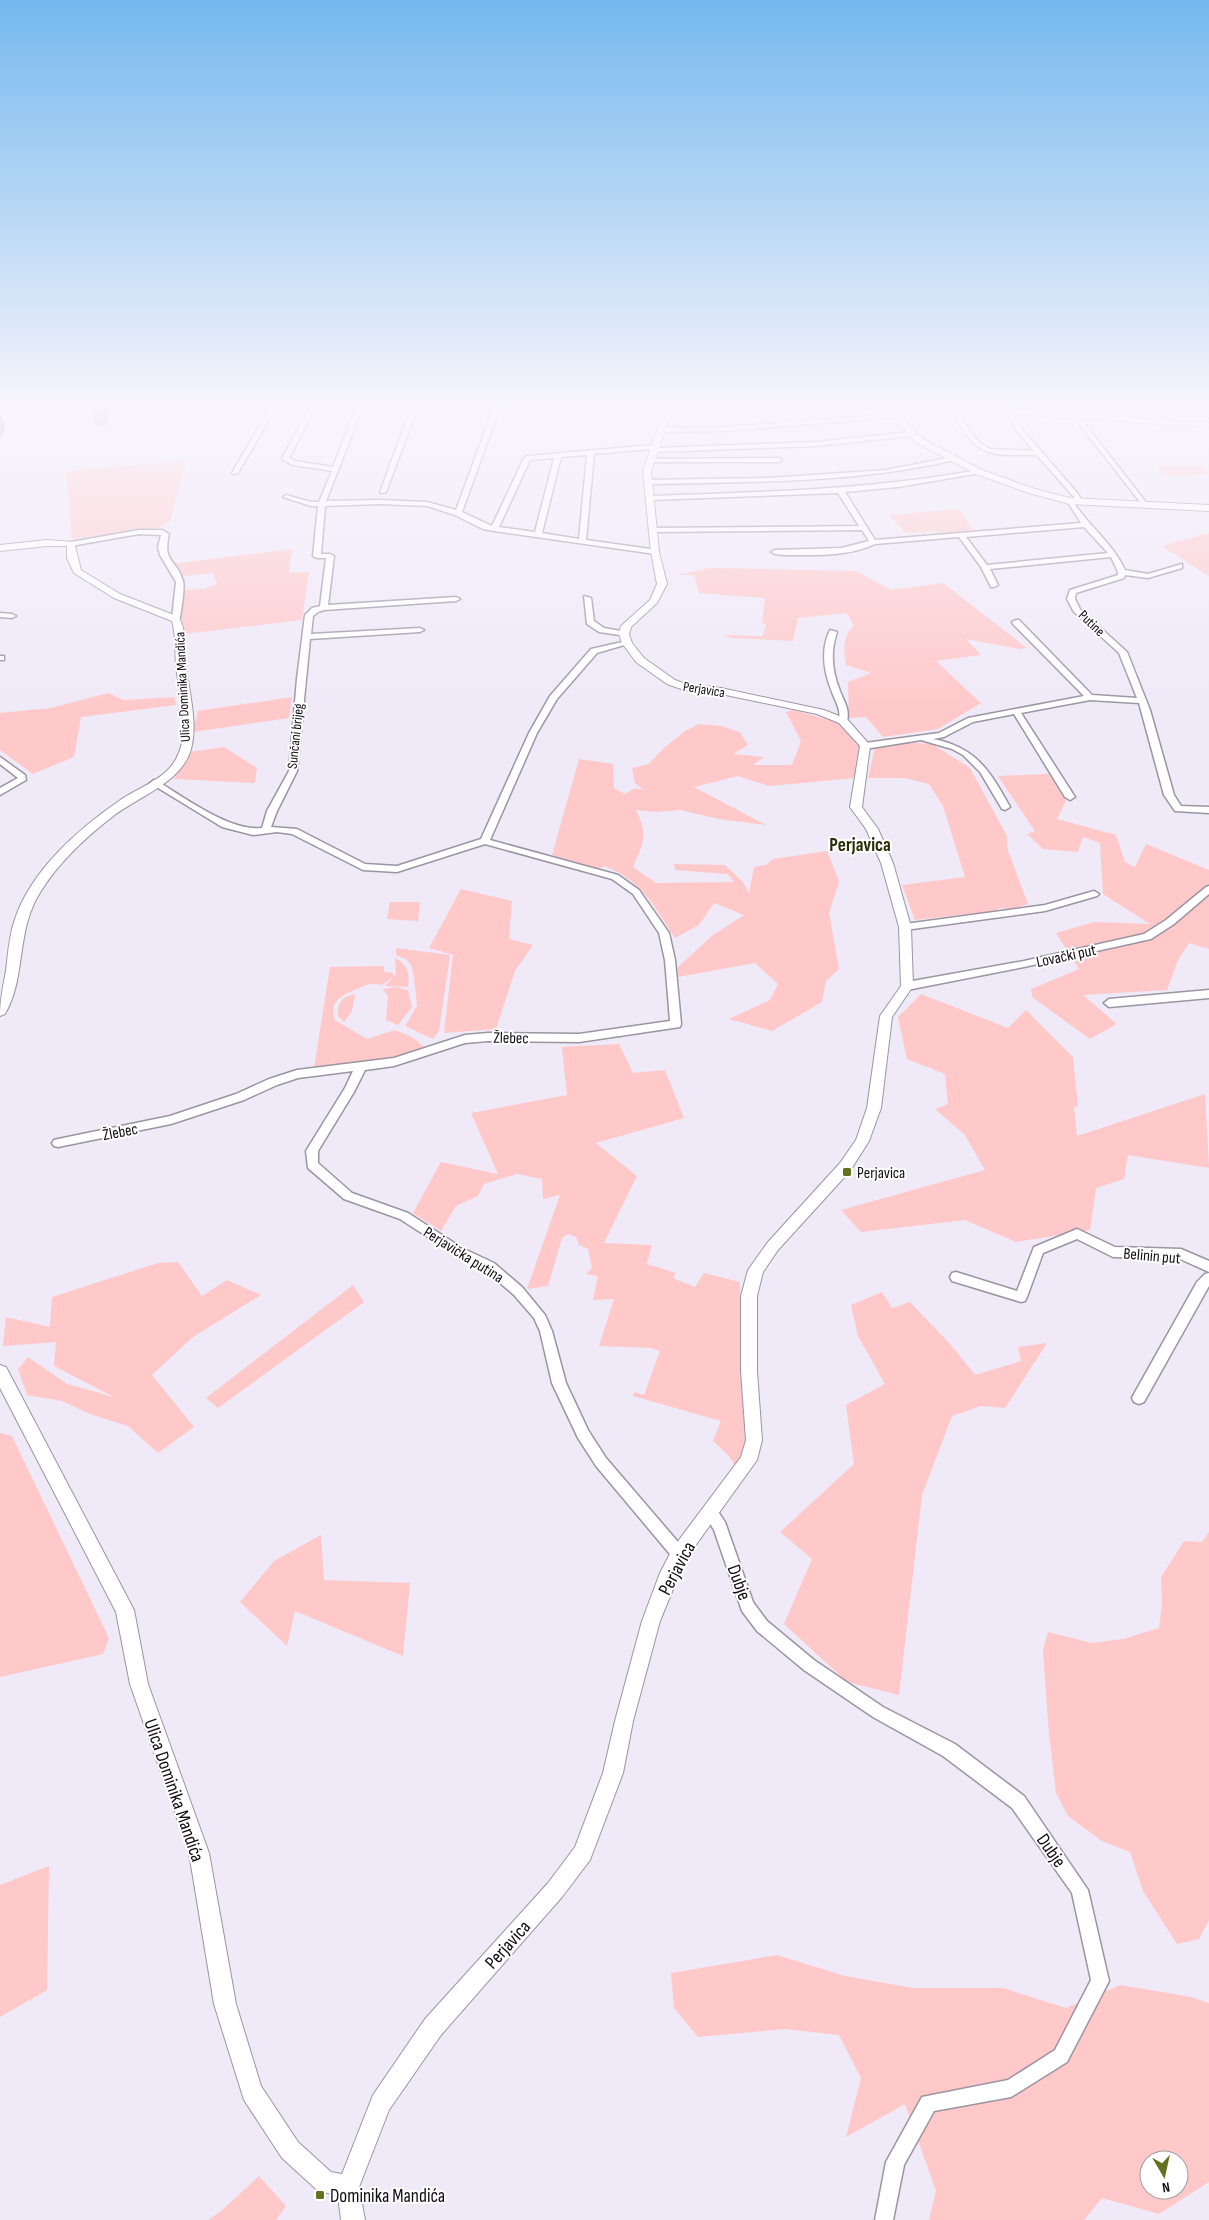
<svg xmlns="http://www.w3.org/2000/svg" width="1209" height="2220" viewBox="0 0 1209 2220" font-family="'Sofia Sans Condensed',sans-serif">
<style>
.green{fill:#ffc8c9;fill-rule:evenodd}
.lines{fill:none;stroke-linecap:round;stroke-linejoin:round}
.minor-casing{stroke:#9b94a2;stroke-width:3}
.tertiary-casing{stroke:#9b94a2;stroke-width:2}
.minor{fill:#fff;fill-rule:evenodd}
.tertiary{fill:#fff;fill-rule:evenodd}
.wall{fill:#c780ad}
.shaded-wall{fill:#a2688d}
.building{fill:#e795c9;stroke:#a2688d}
.poi-dot{fill:#62721f;stroke:#fff;stroke-width:2}
.labels{text-anchor:middle;stroke-width:4;stroke-linejoin:round;paint-order:stroke}
.far-street-label{font-size:14px;fill:#0f0c11;stroke:#fff}
.street-label{font-size:16px;fill:#0f0c11;stroke:#fff}
.poi-label{font-size:16px;fill:#0f0c11;stroke:#fff;text-anchor:start}
.quarter-label{font-size:19px;font-weight:bold;fill:#272e06;stroke:#fff}
.near-street-label{font-size:19px;fill:#0f0c11;stroke:#fff}
.near-poi-label{font-size:19px;fill:#0f0c11;stroke:#fff;text-anchor:start}
</style>
<rect width="100%" height="100%" fill="#f0e9f8"/>
<path class="green" d="M57 404H119L118 408 113 411 58 418 53 416Z
M186 461 170 521 159 528 72 539 66 471Z
M1158 466H1202L1208 475 1163 476Z
M959 509 974 531 939 534 937 531 906 533 889 515Z
M1209 533V576L1162 546Z
M292 549 289 573 309 572 302 620 184 634 179 613 180 590 204 589 217 584 213 573 182 576 172 564Z
M710 568 856 571 891 590 943 583 1027 648 1019 649 966 639 981 655 936 661 981 703 938 729 883 737 866 717 849 718 848 682 871 673 846 665C844 652 842 635 854 626L847 613 798 618 793 641 731 638 723 635 763 636 766 624 762 623 765 598 699 593 694 575H678Z
M108 693 124 700 174 697 176 705 81 717 74 757 33 774 0 750V713L51 708Z
M292 697 289 718 193 732 198 711Z
M793 710 841 723 860 745 855 778 769 786 738 776 694 787 766 825 719 819 680 810 656 812 636 810C648 834 644 843 633 867L656 883 734 882 728 874 675 870 674 864 725 865 743 882 749 893 754 867 766 865 773 859 827 851 839 881 829 913 839 969 826 981 822 1002 772 1031 729 1019 770 1000 778 984 755 963 678 977 677 968 713 935 744 915 714 903 699 925 675 938C653 905 643 881 604 866L600 869 552 855 579 759 613 764 614 788 625 794 635 788 644 790 635 783 632 768 649 764 663 749 685 731 699 724 721 726 740 732 748 745 733 754 764 757 753 765H792L801 741 786 712Z
M906 742 932 744 970 768 1007 836V848L1028 904 1012 909 1000 908 995 911 915 920 902 885 965 877 943 806 929 784 905 778H868L875 748Z
M224 747 257 768 255 783 174 779 190 752Z
M1049 774 1066 801 1057 819 1116 835 1125 862 1135 867 1146 844 1209 870V949L1189 943 1178 960 1167 990 1083 995 1117 1024 1090 1039 1032 997 1031 989 1079 969 1056 933 1094 922 1150 924 1103 894 1100 843 1083 837 1078 852 1043 849 1027 834 1035 831 998 776Z
M461 889 512 901 509 939 533 945 515 971 496 1029 444 1033 453 955 429 948Z
M390 902H420L418 921 387 919Z
M396 948 450 955 439 1031 433 1039 405 1026 417 1006 414 977 411 965 406 959 396 955Z
M395 958C408 964 410 974 408 987L385 986 396 974Z
M384 966V972L393 973V977L382 985C369 981 363 987 352 991 338 997 329 1004 335 1020L367 1039 395 1030 412 1037 424 1047 420 1050 377 1061 314 1068 330 967Z
M396 987 408 990 412 1007 398 1025 386 1020 388 996 383 989Z
M355 994 352 1011 344 1022 338 1016C337 1003 342 996 355 994Z
M921 994 1008 1028 1026 1010 1073 1057 1078 1107 1074 1106 1077 1136 1205 1094 1209 1168 1128 1155 1124 1179 1096 1188 1090 1230 1016 1242 965 1220 861 1232 841 1210 985 1170 965 1135 935 1109 948 1104 945 1074 907 1059 898 1017Z
M619 1044 633 1073 665 1070 684 1118 596 1143 637 1176 604 1243 652 1245 647 1264 676 1273 673 1278 695 1287 704 1273 740 1282 741 1385 749 1444 736 1467 729 1456 713 1441 721 1421 633 1396 634 1392 644 1395 660 1351 650 1348 599 1346 614 1299 593 1300 598 1276 586 1274 592 1268 588 1249 579 1245 576 1237 568 1234 562 1238 548 1286 527 1289 560 1195 543 1199 542 1179 517 1174 484 1184 478 1196 456 1206 441 1231 413 1213 441 1162 498 1174 471 1113 567 1095 562 1047Z
M178 1262 202 1296 227 1280 261 1295 193 1337 152 1375 194 1427 158 1453 128 1426 90 1414 62 1401 27 1395 18 1369 28 1357 67 1384 114 1397 54 1366 56 1342 3 1346 6 1317 50 1327 52 1297 158 1263Z
M353 1285 364 1302 218 1408 206 1398Z
M882 1292 892 1308 910 1302 951 1345 975 1375 1021 1361 1018 1347 1047 1343 1005 1408 981 1406 952 1416 922 1495 899 1695 847 1682 784 1624 812 1559 780 1532 854 1464 846 1405 885 1384 858 1336 851 1305Z
M0 1433 12 1436 109 1638 103 1654 0 1677Z
M1209 1532V1920L1199 1939 1177 1944 1143 1891 1130 1852 1102 1841 1068 1816 1056 1793 1049 1734 1043 1650 1048 1632 1092 1643 1123 1639 1159 1628 1162 1605 1161 1577 1184 1541 1202 1542Z
M321 1535 324 1580 410 1583 403 1656 295 1611 287 1646 240 1602 274 1561Z
M49 1866 47 1990 0 2017V1885Z
M777 1955 845 1976 913 1988H1003L1066 2008 1120 1985 1191 1997 1209 2003V2182L1159 2214 1102 2198 1084 2220H929L936 2191 905 2104 846 2137 861 2078 839 2035 785 2029 698 2037 674 2008 671 1973ZM1149 2160H1179V2190H1149Z
M259 2176 286 2206 276 2220H208L220 2212Z"/>
<g class="lines">
<g class="minor-casing">
<path id="minor" d="M272 404H278L238 473 233 474 232 473Z
M311 404H317L289 458 295 461 333 467 358 404H364L326 501 379 500 427 502 456 510 495 404H501L462 512 492 526 524 458 527 456 654 445 657 448 816 442 911 432 914 434 911 436 816 446 653 452 650 449 594 454 586 540 658 550V554H655L494 531 483 529 455 515 427 506 379 504 325 506 321 554H330L334 556 328 605 456 597 460 599 456 601 324 610 318 612 313 616 311 634 420 628 424 630 420 632 310 639 297 771 277 811 271 827 297 829 365 864 397 866 481 839 529 733 550 696 591 649 627 641 631 643 597 653 557 699 537 733 490 840 618 875 639 890 669 933 675 960 681 1024 680 1027 579 1042 488 1041 465 1043 394 1066 365 1070 354 1092 318 1151V1163L352 1193 408 1213 462 1248 494 1263 522 1287 545 1315 552 1331 566 1383 588 1430 606 1458 684 1549 686 1554 684 1559 679 1561 674 1559 596 1466 578 1438 552 1383 540 1331 534 1318 514 1295 486 1271 454 1254 400 1219 344 1199 308 1168 306 1151 345 1088 353 1071 298 1078 277 1085 244 1100 171 1124 58 1147 54 1146 52 1143 54 1140 58 1139 170 1116 236 1094 269 1079 297 1070 394 1058 465 1035 488 1033 579 1034 670 1021 665 960 659 933 633 894 612 879 485 844 397 872 363 870 292 834 277 832 253 835 222 827 150 783 154 780 157 781C184 797 230 832 262 828L267 811 289 771 297 679 305 615 312 608 320 606 326 558H317L313 556 318 506H311L283 497 286 495 311 502H319L332 471 293 465 282 459ZM587 455 579 539 542 533 561 457ZM554 458 535 532 499 527 530 460Z
M413 404H419L386 492 381 493 380 492Z
M994 404H1000L1003 412H999Z
M1055 404H1061L1068 415 1067 416H1063Z
M1128 404H1134L1144 420 1143 421H1139Z
M1196 404H1202L1209 412V418Z
M953 408H957C966 423 973 442 990 449L1034 451 1017 431 1006 411 1011 410 1022 429 1078 494 1082 501 1081 502H1077L1073 496 1037 455C1003 454 982 461 962 428 958 422 953 414 953 408Z
M894 414 896 415V417L725 431 660 432 657 430 660 428 725 427Z
M1073 414H1077L1148 505V507H1144L1073 416Z
M953 457 956 459 955 460C855 483 751 482 648 484L645 482 648 480 769 478 886 470Z
M650 459 779 458 782 460 779 462H648V460Z
M979 470 982 472 981 473 898 487 845 492 875 540 1081 523 1067 501 1070 499 1072 500C1088 526 1112 542 1125 570L1148 574 1182 564V568L1148 578 1125 575 1124 578 1076 593 1075 599 1080 609 1127 652 1150 710 1174 795 1181 806 1209 807V813L1175 811 1164 795 1139 703 1090 700 1021 713 1075 797 1070 800 1065 797 1014 714 973 722 944 737 933 739C976 747 990 771 1010 807L1005 810 1002 809 980 772 963 755 952 749 921 740 865 749 861 746 865 743 939 733 968 718 1084 696 1013 624 1012 622 1016 620H1019L1092 695 1137 698 1119 653 1074 612 1067 599 1070 590 1118 575V572L1111 557 990 569 998 585 994 587H991L981 567 959 537 875 544C848 557 813 555 784 555L775 554 771 552 775 550 841 548 869 541 862 530 653 532 649 530 653 528 859 526 838 493 650 500 647 498 650 496C761 492 870 490 979 470ZM1084 527 1108 553 987 565 966 537Z
M139 530H162L169 534C162 563 177 559 183 581 185 588 181 614 179 621L172 619 176 582 160 555 158 547 161 535 139 534 71 546 67 544 71 542Z
M584 596 591 598 594 621 604 628 627 632V636L599 632 587 624Z
M0 613 12 614 16 616 12 618 0 617Z
M830 630 837 632C830 652 832 671 840 691 844 702 850 709 847 721L843 724 839 721C841 709 836 703 832 692 824 672 820 650 830 630Z
M0 656H4V660H0Z
M0 757 25 775 26 780 0 795V788L18 778 0 764Z
M1209 886V894L1174 924 1151 939 1024 967 907 990 902 986 907 982 1024 961 1144 934 1166 920 1206 887Z
M1094 891 1099 894 1097 896 1045 911 905 930 900 927 905 924 1045 905Z
M1209 990V998L1109 1007 1104 1003 1109 999Z
M1077 1229 1115 1247 1181 1249 1209 1261V1272L1180 1259 1113 1257 1077 1239 1043 1253 1027 1297 1025 1301 1021 1302 952 1281 950 1277 952 1273 956 1272 1017 1291 1034 1247Z
M1209 1273V1286L1144 1402 1139 1404 1134 1402 1132 1398 1134 1394 1197 1282 1205 1274Z
M710 1505 715 1507 725 1522 753 1602 767 1621 814 1660 883 1707 955 1744 1024 1796 1088 1890 1109 1981 1067 2062 1011 2097 934 2111 904 2165 893 2220H875L886 2162 922 2097 1008 2080 1055 2050 1091 1980 1072 1893 1012 1808 943 1756 873 1717 804 1670 757 1631 742 1611 714 1530 703 1512 705 1507Z"/>
</g>
<g class="tertiary-casing">
<path id="tertiary" d="M666 404H674L651 471 659 552 667 584 657 603 631 627 629 634 632 643 644 658 675 680 686 684 721 688 824 710 847 719 869 744 870 746 862 807 878 829 893 863 911 927 913 986 892 1017 881 1108 869 1141 850 1171 778 1250 763 1272 757 1296V1371L762 1440 757 1460 685 1560 660 1621 633 1721 623 1773 590 1860 562 1897 441 2035 389 2110 359 2187 365 2220H341L338 2196 317 2190 282 2158 244 2100 214 2004 189 1853 130 1684 116 1612 0 1388V1365L6 1367 134 1610 148 1684 209 1853 236 2004 261 2086 298 2142 331 2172 342 2174 373 2095 425 2019 548 1883 575 1847 603 1773 615 1721 642 1621 660 1573 673 1548 741 1457 746 1440 741 1371V1296L748 1270 768 1242 840 1163 856 1140 867 1108 880 1016 901 986 899 927 881 863 866 829 850 807 860 746 839 723 817 714 721 694 684 690 667 684 636 662 622 643 619 634 621 626 650 600 657 584 651 552 643 471Z
M880 404H926L1209 423V427L891 406 921 438 982 470 1035 489 1070 498 1209 505V511L1070 504 1029 493 976 474 915 442Z
M47 540 74 542 81 570 120 594 179 617 183 628C185 641 185 653 186 666 189 693 198 722 191 749 182 783 137 797 112 817 85 838 59 862 41 891 15 931 27 976 5 1014L0 1016C0 1000 3 986 6 971 8 953 9 936 15 919 31 871 78 829 119 801 137 788 165 780 176 759 191 732 179 694 176 666 175 651 176 635 172 621L114 598 74 573 67 558V546H47L0 551V545Z"/>
</g>
<use href="#minor" class="minor"/>
<use href="#tertiary" class="tertiary"/>
</g>
<path class="wall" d="M94 404H106L109 416 106 426H96L92 411Z"/>
<path class="shaded-wall" d="M104 404H106L109 416 106 426 103 411Z
M0 411 5 426 1 438 0 436Z"/>
<path class="building" d="M94 404H104L103 411H92Z"/>
<linearGradient id="sky" x2="0" y2="1"><stop stop-color="#74b8ee"/><stop offset="0.57" stop-color="#f8f5fc"/><stop offset="1" stop-color="#f8f5fc" stop-opacity="0"/></linearGradient>
<rect width="1209" height="715" fill="url(#sky)"/>
<g class="poi-dot">
<rect x="842" y="1167" width="10" height="10" rx="2.5"/>
<rect x="315" y="2190" width="10" height="10" rx="2.5"/>
</g>
<g class="labels">
<g class="far-street-label">
<text transform="translate(1092 623) rotate(44)" y="5">Putine</text>
<text transform="translate(182 687) rotate(-93)" y="5">Ulica Dominika Mandića</text>
<text transform="translate(704 689) rotate(9)" y="5">Perjavica</text>
<text transform="translate(295 736) rotate(-84)" y="5">Sunčani brijeg</text>
</g>
<g class="street-label">
<text transform="translate(1066 955) rotate(-12)" y="6">Lovački put</text>
<text transform="translate(511 1037) rotate(1)" y="6">Žlebec</text>
<text transform="translate(120 1131) rotate(-11)" y="6">Žlebec</text>
<text transform="translate(464 1254) rotate(32)" y="6">Perjavička putina</text>
<text transform="translate(1152 1255) rotate(5)" y="6">Belinin put</text>
</g>
<g class="poi-label">
<text x="857" y="1178">Perjavica</text>
</g>
<g class="quarter-label">
<text x="860" y="851">Perjavica</text>
</g>
<g class="near-street-label">
<text transform="translate(676 1568) rotate(-62)" y="7">Perjavica</text>
<text transform="translate(740 1582) rotate(70)" y="7">Dubje</text>
<text transform="translate(175 1790) rotate(71)" y="7">Ulica Dominika Mandića</text>
<text transform="translate(1052 1850) rotate(55)" y="7">Dubje</text>
<text transform="translate(507 1944) rotate(-48)" y="7">Perjavica</text>
</g>
<g class="near-poi-label">
<text x="330" y="2202">Dominika Mandića</text>
</g>
</g>
<g transform="translate(1164 2175) rotate(171)"><circle r="24" fill="#ffffff" stroke="#9f9ea0"/>
<path d="M0-4L9 19L0 12L-9 19Z" fill="#62721f"/>
<text y="-8" font-size="14" font-weight="bold" text-anchor="middle" fill="#0f0c11">N</text>
</g>
</svg>
